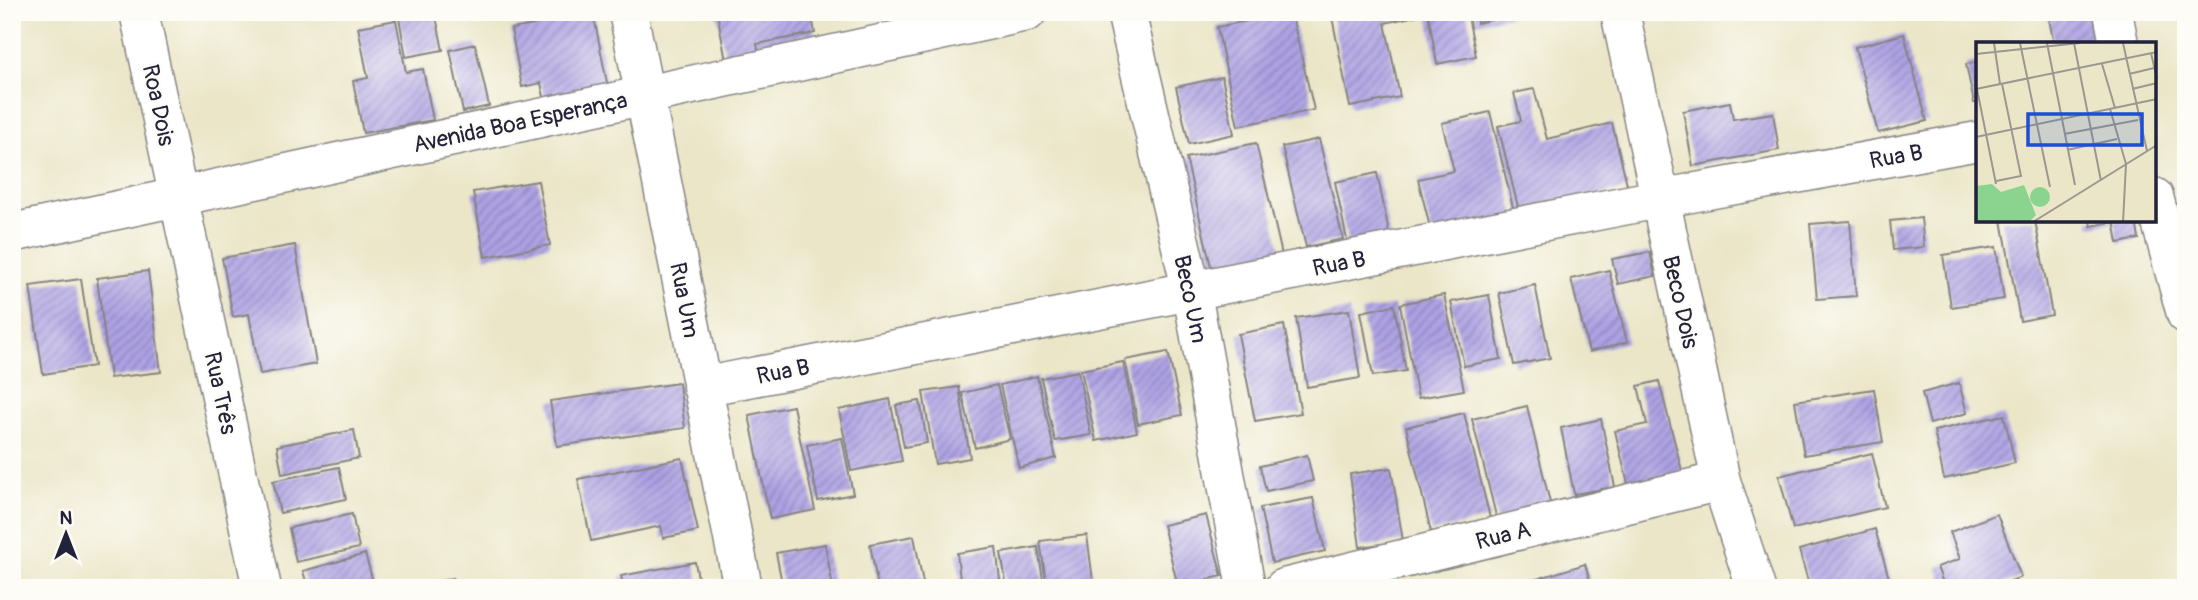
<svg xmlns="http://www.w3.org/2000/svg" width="2198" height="600" viewBox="0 0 2198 600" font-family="Pangolin,sans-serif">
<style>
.building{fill:url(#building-hatch)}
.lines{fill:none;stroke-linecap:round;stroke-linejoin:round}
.minor-casing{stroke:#868482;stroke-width:41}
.minor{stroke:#fff;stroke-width:38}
.labels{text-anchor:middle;stroke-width:5;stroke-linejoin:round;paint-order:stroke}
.street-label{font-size:23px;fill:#22223b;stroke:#fdfcf7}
.inset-road{fill:none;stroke:#9b9890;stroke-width:2}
.view{fill:#1d4ed8;fill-opacity:0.15;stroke:#1d4ed8;stroke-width:3.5}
.inset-edge{fill:none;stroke:#22223b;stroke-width:3.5}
</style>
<defs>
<pattern id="building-hatch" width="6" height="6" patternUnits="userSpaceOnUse" patternTransform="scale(1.75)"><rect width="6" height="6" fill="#aea2e4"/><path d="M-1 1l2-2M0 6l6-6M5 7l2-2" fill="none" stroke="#8d84ba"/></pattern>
</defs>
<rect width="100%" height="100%" fill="#fdfcf7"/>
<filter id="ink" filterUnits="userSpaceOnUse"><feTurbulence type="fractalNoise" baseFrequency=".0143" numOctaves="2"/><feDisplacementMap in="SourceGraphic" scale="14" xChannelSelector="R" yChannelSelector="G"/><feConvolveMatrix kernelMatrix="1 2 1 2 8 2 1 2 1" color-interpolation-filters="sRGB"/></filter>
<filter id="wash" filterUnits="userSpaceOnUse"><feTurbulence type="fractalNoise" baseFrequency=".00686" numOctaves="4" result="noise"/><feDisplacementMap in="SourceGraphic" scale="28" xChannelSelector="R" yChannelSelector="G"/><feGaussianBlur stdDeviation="1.57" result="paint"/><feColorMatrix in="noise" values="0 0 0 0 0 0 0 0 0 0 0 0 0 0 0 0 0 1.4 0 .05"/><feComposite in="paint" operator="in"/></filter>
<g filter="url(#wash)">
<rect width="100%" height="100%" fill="#ebe6c8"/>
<g id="blocks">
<path class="building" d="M398 12H435L443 50 406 57Z
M532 12H593L609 93 546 106 541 83 522 87 511 29 534 25Z
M717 12H811L815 33 757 44 759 55 726 61Z
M1291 12 1314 110 1238 126 1217 27Z
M1331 12H1467L1476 56 1437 64 1428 13 1385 23 1400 97 1350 107Z
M1475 12H1513L1514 15 1477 23Z
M2085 12H2096L2102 44H2054L2049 19Z
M396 20 406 72 423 69 433 120 363 133 353 81 368 78 358 27Z
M1904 34 1927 121 1878 133 1855 47Z
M475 44 489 106 463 112 450 50Z
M1978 62V103H1974L1966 64Z
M1222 77 1234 134 1189 144 1176 87Z
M1534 89 1547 139 1612 123 1628 188 1520 215 1498 126 1521 121 1514 93Z
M1730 102 1733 119 1773 113 1779 150 1693 166 1683 111Z
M1490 112 1515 216 1432 235 1418 179 1454 171 1442 123Z
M1319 139 1343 239 1306 247 1282 147Z
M1256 143 1283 259 1213 275 1186 158Z
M1377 173 1390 237 1348 245 1335 182Z
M538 181 550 245 485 257 473 192Z
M1921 218 1924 247 1893 250 1890 221Z
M2002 220H2035L2052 315 2020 321Z
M2090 220H2113V222L2091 226Z
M2114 220H2136L2139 239 2118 243Z
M1850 221 1856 296 1817 299 1810 224Z
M295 245 316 364 260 374 249 314 233 317 222 258Z
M1996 247 2004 299 1951 307 1943 255Z
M1650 252 1655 276 1618 284 1612 259Z
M1609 270 1627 342 1589 352 1571 279Z
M148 271 161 372 110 378 97 278Z
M81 279 94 366 43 374 30 286Z
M1535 285 1550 358 1514 365 1499 293Z
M1444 295 1464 390 1418 398 1400 304Z
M1489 295 1501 359 1464 366 1451 302Z
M1394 305 1406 371 1373 376 1361 312Z
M1349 310 1360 378 1307 387 1296 318Z
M1284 325 1301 413 1255 421 1238 334Z
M12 336 17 358 12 359Z
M1168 352 1182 415 1138 424 1125 360Z
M1123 362 1137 432 1096 441 1081 370Z
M1078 371 1091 435 1055 441 1041 378Z
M1037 376 1056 458 1019 468 1000 385Z
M1659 381 1682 471 1628 484 1615 431 1647 424 1638 386Z
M679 383 685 428 557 446 550 401Z
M1959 383 1967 413 1930 424 1922 393Z
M997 385 1010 439 975 448 962 393Z
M959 387 970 458 935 464 923 392Z
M1874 389 1883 442 1804 455 1795 401Z
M890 399 902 461 851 471 839 410Z
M920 401 927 443 904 447 896 405Z
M793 406 815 510 770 519 749 415Z
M1527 406 1551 507 1497 520 1472 419Z
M1464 413 1490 518 1431 532 1406 427Z
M2004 415 2015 463 1944 479 1934 431Z
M1601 419 1615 487 1574 494 1561 428Z
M354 430 359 458 282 474 277 446Z
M842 438 853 494 818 501 807 445Z
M1872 453 1885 507 1793 529 1779 476Z
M1307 455 1313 481 1266 491 1260 466Z
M682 458 698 531 663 538 661 526 591 541 578 479Z
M339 467 346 499 280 513 273 481Z
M1391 468 1403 541 1360 547 1350 474Z
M1313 498 1325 551 1272 563 1260 508Z
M352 514 359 548 296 562 289 528Z
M1997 514 2021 577 1993 588H1945L1937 567 1960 559 1950 532Z
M1206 515 1222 576 1178 587 1163 525Z
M1875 529 1890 582 1870 588H1810L1799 550Z
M1087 535 1094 588H1047L1040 541Z
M914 536 924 588H878L870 544Z
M825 544 833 588H783L776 553Z
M996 547 1001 588H961L957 553Z
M1038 547 1044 587 1007 588 1001 553Z
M365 554 375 588H308L303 571Z
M695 562 700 588H624L621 576Z
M1585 564 1592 588H1511V587Z
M453 578 456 588H419V587Z"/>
</g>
</g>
<g filter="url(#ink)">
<use href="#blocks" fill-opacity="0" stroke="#868482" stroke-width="2"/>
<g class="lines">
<g class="minor-casing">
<path id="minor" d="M139 12 262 588
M628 12 743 588
M1126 12 1192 293 1246 588
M1620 12 1721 481 1756 588
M2113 12 2119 44
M2154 197 2186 314
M12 233 1027 12
M702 387 1658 199 1978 141
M1284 588 1721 481"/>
</g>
<use href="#minor" class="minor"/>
</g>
</g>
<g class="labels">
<g class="street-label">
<text transform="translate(159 105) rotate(78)" y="8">Roa Dois</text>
<text transform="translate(520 122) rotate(-12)" y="8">Avenida Boa Esperança</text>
<text transform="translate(1896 156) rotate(-10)" y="8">Rua B</text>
<text transform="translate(1339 263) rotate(-11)" y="8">Rua B</text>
<text transform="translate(1191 299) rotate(78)" y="8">Beco Um</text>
<text transform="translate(685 300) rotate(79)" y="8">Rua Um</text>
<text transform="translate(1681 302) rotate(77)" y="8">Beco Dois</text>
<text transform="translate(783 371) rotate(-11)" y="8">Rua B</text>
<text transform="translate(221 393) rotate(78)" y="8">Rua Três</text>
<text transform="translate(1503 535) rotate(-14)" y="8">Rua A</text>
</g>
</g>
<g transform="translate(1976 42)">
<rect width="180" height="180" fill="#ebe6c8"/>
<path d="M16 142 25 150 48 143 60 173 53 180H0V144Z" fill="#8bd48f"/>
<path d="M54 155a10 10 0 1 1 20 0a10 10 0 1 1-20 0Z" fill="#8bd48f"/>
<path class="inset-road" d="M18 1 24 42M44 1 74 145M71 1 99 143M98 1 125 139M147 1 171 109M175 11 181 37M0 12 104 1M126 22 139 66M153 32 178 26M0 47 181 10M1 47 20 142M156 47 181 41M134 67 150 122 147 180M88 92 162 78M0 95 181 57M91 108 141 97M20 139 45 134 26 42M57 180 181 103"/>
<path class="view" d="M52 72H166V103H52Z"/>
<rect width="180" height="180" class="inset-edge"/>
</g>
<rect width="2198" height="600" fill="none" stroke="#fdfcf7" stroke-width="42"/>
<g transform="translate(66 534)" stroke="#fdfcf7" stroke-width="5" paint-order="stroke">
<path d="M0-5L12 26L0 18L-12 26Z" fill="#22223b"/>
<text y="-10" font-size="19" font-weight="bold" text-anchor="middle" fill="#22223b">N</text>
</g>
</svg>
